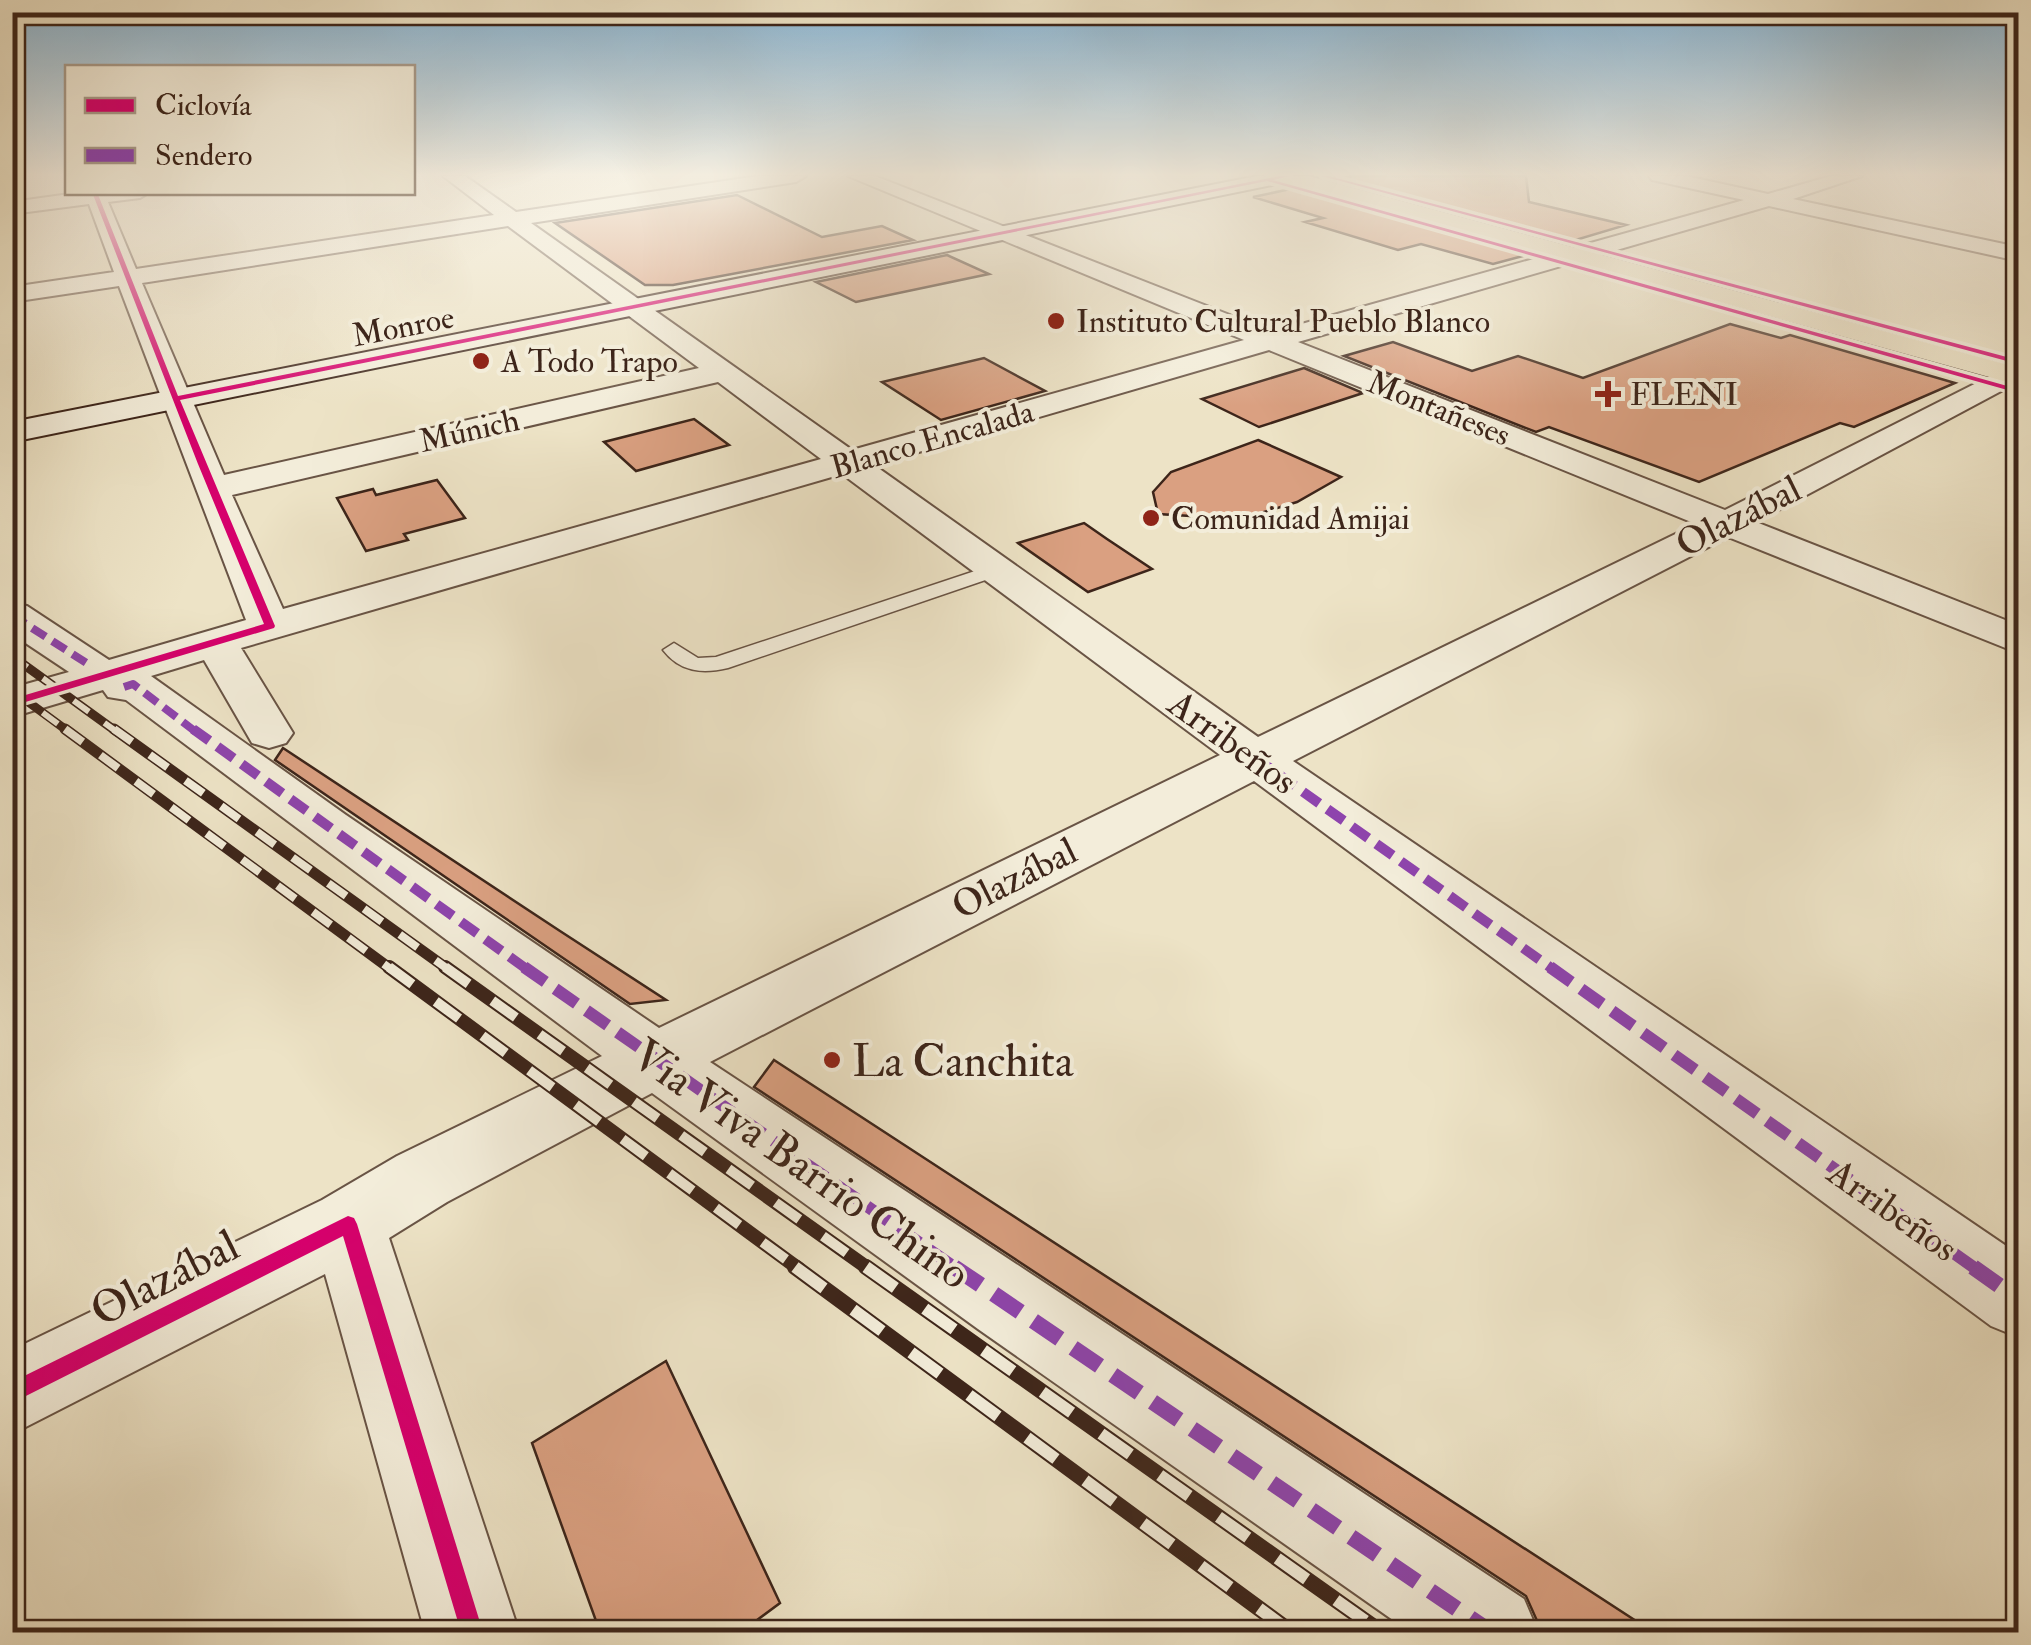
<svg xmlns="http://www.w3.org/2000/svg" width="2031" height="1645" viewBox="0 0 2031 1645" font-family="'IM FELL Double Pica',serif">
<style>
.building{fill:#daa081;stroke:#3d251a;stroke-width:2.5}
.lines{fill:none;stroke-linecap:round;stroke-linejoin:round}
.lane-casing{stroke:#695445;stroke-width:3}
.street-casing{stroke:#695445;stroke-width:4}
.secondary-casing{stroke:#3d251a;stroke-width:4}
.primary-casing{stroke:#3d251a;stroke-width:4}
.lane{fill:#f3edda;fill-rule:evenodd}
.street{fill:#f3edda;fill-rule:evenodd}
.secondary{fill:#f3edda;fill-rule:evenodd}
.primary{fill:#ede3c6;fill-rule:evenodd}
.rail-far3-casing{stroke:#3d251a;stroke-width:9}
.rail-far2-casing{stroke:#3d251a;stroke-width:11}
.rail-far1-casing{stroke:#3d251a;stroke-width:14}
.rail-casing{stroke:#3d251a;stroke-width:16}
.rail-far3{stroke:#f3edda;stroke-width:6;stroke-dasharray:19;stroke-linecap:butt}
.rail-far2{stroke:#f3edda;stroke-width:8;stroke-dasharray:22;stroke-linecap:butt}
.rail-far1{stroke:#f3edda;stroke-width:10;stroke-dasharray:29;stroke-linecap:butt}
.rail{stroke:#f3edda;stroke-width:12;stroke-dasharray:36;stroke-linecap:butt}
.quiet-far3{stroke:#8e44ad;stroke-width:8;stroke-dasharray:16 8;stroke-linecap:butt}
.quiet-far2{stroke:#8e44ad;stroke-width:10;stroke-dasharray:20 10;stroke-linecap:butt}
.quiet-far1{stroke:#8e44ad;stroke-width:12;stroke-dasharray:26 12;stroke-linecap:butt}
.quiet{stroke:#8e44ad;stroke-width:16;stroke-dasharray:32 16;stroke-linecap:butt}
.cycleway-casing{stroke:#f3edda;stroke-width:7}
.cycleway{fill:#d6006c;fill-rule:evenodd}
.poi-dot{fill:#8f2418;stroke:#f3edda;stroke-width:4}
.labels{text-anchor:middle;stroke-width:8;stroke-linejoin:round;paint-order:stroke}
.far-poi-label{font-size:32px;fill:#3d251a;stroke:#f3edda;text-anchor:start}
.far-street-label{font-size:32px;fill:#3d251a;stroke:#f3edda}
.street-label{font-size:38px;fill:#3d251a;stroke:#f3edda}
.near-poi-label{font-size:45px;fill:#3d251a;stroke:#f3edda;text-anchor:start}
.near-street-label{font-size:45px;fill:#3d251a;stroke:#f3edda}
</style>
<rect width="100%" height="100%" fill="#ede3c6"/>
<filter id="stains"><feTurbulence type="fractalNoise" baseFrequency=".002" numOctaves="4"/><feColorMatrix values="0 0 0 0 .2 0 0 0 0 .09 0 0 0 0 .02 0 0 0 .5 -.17"/></filter>
<radialGradient id="worn" r=".72"><stop offset=".6" stop-color="#630" stop-opacity="0"/><stop offset="1" stop-color="#630" stop-opacity=".3"/></radialGradient>
<path class="building" d="M1352 176H1526L1529 202 1626 225 1569 242 1336 179Z
M1295 188 1530 254 1493 264 1421 244 1398 250 1305 222 1323 218 1253 197Z
M737 195 822 237 882 226 913 240 673 285H645L555 223Z
M947 255 989 274 856 302 816 282Z
M1730 324 1781 338 1790 335 1955 383 1854 427 1840 423 1699 482 1549 427 1536 432 1344 356 1393 342 1472 371 1518 356 1583 378Z
M984 358 1045 391 941 420 882 382Z
M1304 368 1363 393 1259 427 1202 399Z
M694 419 729 445 636 471 604 442Z
M1258 440 1341 477 1297 502 1241 519 1158 514 1153 492 1171 472Z
M437 480 465 518 404 534 408 540 366 551 337 498 373 489 376 495Z
M1084 523 1107 539 1152 569 1088 592 1018 543Z
M283 748 560 931 666 1000 630 1004 275 760Z
M774 1060 1001 1208 1653 1632H1542L1526 1596 754 1087Z
M666 1361 780 1603 741 1632H600L532 1443Z"/>
<g class="lines">
<g class="lane-casing">
<path id="lane" d="M996 564 1003 566 1006 570 1003 574 728 668C702 674 680 672 663 650L674 643 698 658 716 657Z"/>
</g>
<g class="street-casing">
<path id="street" d="M443 176H465L516 212 758 176H806L796 182 531 223 852 450 1244 340 848 176H875L1273 332 1744 200 1652 180 1649 176H1686L1768 194 1831 176H1862L1793 199 2018 247V261L1769 206 1298 342 1725 510 2018 362V382L1756 522 2018 625V653L1728 537 1293 761 2018 1254V1337L1991 1326 1254 781 710 1062 1524 1599 1538 1632H1410L978 1329 652 1093 447 1202 389 1238 519 1632H425L325 1274 12 1434V1350L322 1200 397 1156 602 1056 126 700 108 697 103 690 12 717V688L69 672 12 634V603L27 606 109 660 246 620 119 286 12 302V287L114 272 89 204 12 214V202L84 192H150L140 198 108 202 136 269 494 215ZM508 226 699 368 224 475 142 283ZM1269 350 1696 524 1258 737 874 465ZM718 382 821 459 283 609 232 495ZM842 474 1220 755 659 1028 346 815 151 676 204 660 252 743 269 748 286 743 293 733 241 648Z"/>
</g>
<g class="secondary-casing">
<path id="secondary" d="M1257 176H1297L1287 182 12 442V422Z"/>
</g>
<g class="primary-casing">
<path id="primary" d="M1276 176H1309L2018 367V385L1279 180Z"/>
</g>
<use href="#lane" class="lane"/>
<use href="#street" class="street"/>
<use href="#secondary" class="secondary"/>
<use href="#primary" class="primary"/>
<g class="rail-far3-casing">
<path id="rail-far3" d="M12 656 117 732
M12 690 69 732"/>
</g>
<g class="rail-far2-casing">
<path id="rail-far2" d="M65 729 392 970
M114 729 449 970"/>
</g>
<g class="rail-far1-casing">
<path id="rail-far1" d="M389 967 799 1269
M445 967 869 1269"/>
</g>
<g class="rail-casing">
<path id="rail" d="M795 1267 1291 1632
M866 1267 1381 1632"/>
</g>
<use href="#rail-far3" class="rail-far3"/>
<use href="#rail-far2" class="rail-far2"/>
<use href="#rail-far1" class="rail-far1"/>
<use href="#rail" class="rail"/>
<path class="quiet-far3" d="M12 615 91 666
M124 687 133 684 196 732"/>
<path class="quiet-far2" d="M193 729 528 970
M1254 757 1554 970"/>
<path class="quiet-far1" d="M524 967 957 1269
M1550 967 1976 1269"/>
<path class="quiet" d="M954 1267 1491 1632
M1973 1267 2018 1299"/>
<g class="cycleway-casing">
<path id="cycleway" d="M1280 176H1289L1273 180 2018 389V393L1267 181 180 400 275 626 274 628 12 706V699L264 624 198 464 92 192H97L178 396Z
M1322 176H1329L2018 360V364Z
M348 1216 354 1218 357 1224 483 1632H461L343 1236 12 1403V1382Z"/>
</g>
<use href="#cycleway" class="cycleway"/>
</g>
<linearGradient id="sky" x2="0" y2="1"><stop stop-color="#89b7d7"/><stop offset="0.43" stop-color="#f7f2e5"/><stop offset="1" stop-color="#f7f2e5" stop-opacity="0"/></linearGradient>
<rect width="2031" height="406" fill="url(#sky)"/>
<g class="poi-dot">
<circle cx="1056" cy="321" r="10"/>
<circle cx="481" cy="361" r="10"/>
<path d="M1603 379h10v10h10v10h-10v10h-10v-10h-10v-10h10z"/>
<circle cx="1151" cy="518" r="10"/>
<circle cx="832" cy="1060" r="10"/>
</g>
<g class="labels">
<g class="far-poi-label">
<text x="1076" y="332">Instituto Cultural Pueblo Blanco</text>
<text x="501" y="372">A Todo Trapo</text>
<text x="1630" y="405">FLENI</text>
<text x="1171" y="529">Comunidad Amijai</text>
</g>
<g class="far-street-label">
<text transform="translate(403 326) rotate(-11)" y="11">Monroe</text>
<text transform="translate(1439 408) rotate(22)" y="11">Montañeses</text>
<text transform="translate(469 430) rotate(-13)" y="11">Múnich</text>
<text transform="translate(932 439) rotate(-16)" y="11">Blanco Encalada</text>
</g>
<g class="street-label">
<text transform="translate(1738 516) rotate(-27)" y="13">Olazábal</text>
<text transform="translate(1233 742) rotate(36)" y="13">Arribeños</text>
<text transform="translate(1014 878) rotate(-27)" y="13">Olazábal</text>
<text transform="translate(1893 1210) rotate(35)" y="13">Arribeños</text>
</g>
<g class="near-poi-label">
<text x="852" y="1076">La Canchita</text>
</g>
<g class="near-street-label">
<text transform="translate(802 1163) rotate(35)" y="16">Via Viva Barrio Chino</text>
<text transform="translate(164 1277) rotate(-27)" y="16">Olazábal</text>
</g>
</g>
<rect width="2031" height="1645" fill="none" stroke="#ede3c6" stroke-width="50"/>
<rect x="15" y="15" width="2001" height="1615" fill="none" stroke="#3d251a" stroke-width="5"/>
<rect x="25" y="25" width="1981" height="1595" fill="none" stroke="#3d251a" stroke-width="2.5"/>
<rect x="65" y="65" width="350" height="130" fill="#f3edda" stroke="#aa9d8d" stroke-width="2.5"/>
<rect x="85" y="98" width="50" height="15" fill="#d6006c" stroke="#aa9d8d" stroke-width="2.5"/>
<text x="155" y="115" font-size="30" fill="#3d251a">Ciclovía</text>
<rect x="85" y="148" width="50" height="15" fill="#8e44ad" stroke="#aa9d8d" stroke-width="2.5"/>
<text x="155" y="165" font-size="30" fill="#3d251a">Sendero</text>
<rect width="100%" height="100%" filter="url(#stains)"/>
<rect width="100%" height="100%" fill="url(#worn)"/>
</svg>
